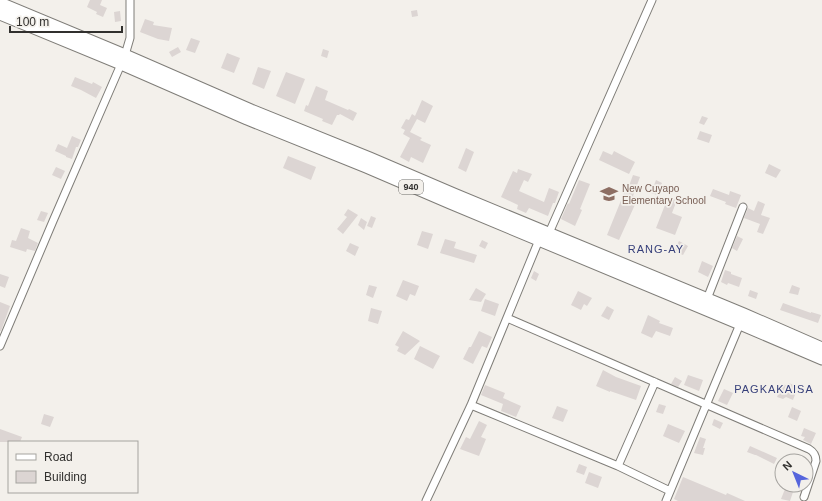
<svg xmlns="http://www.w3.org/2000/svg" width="822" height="501" viewBox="0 0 822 501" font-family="Helvetica,sans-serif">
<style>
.building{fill:#dcd5d3}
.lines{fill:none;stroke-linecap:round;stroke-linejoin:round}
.minor-casing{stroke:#7f7d78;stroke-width:9}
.trunk-casing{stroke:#7f7d78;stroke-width:13}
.minor{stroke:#fff;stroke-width:7}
.trunk{stroke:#fff;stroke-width:11}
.labels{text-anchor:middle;stroke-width:3.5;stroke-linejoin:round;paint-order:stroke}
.shield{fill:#f3f0eb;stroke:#6b6a67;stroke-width:1}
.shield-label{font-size:9px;font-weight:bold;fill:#31302e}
.education-label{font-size:10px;fill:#785e54;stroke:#f3f0eb;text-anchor:start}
.neighbourhood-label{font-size:11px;letter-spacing:1px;fill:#353e79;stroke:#f3f0eb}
</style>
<rect width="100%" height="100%" fill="#f3f0eb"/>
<path class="building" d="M90 0H102L100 5 107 8 103 17 96 14 97 12 87 7Z
M417 10 418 16 412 17 411 11Z
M120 11 121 21 115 22 114 12Z
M145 19 154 22 153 25 172 28 169 41 158 39 140 32Z
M191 38 200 41 195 53 186 50Z
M178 47 181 52 172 57 169 52Z
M323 49 329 51 327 58 321 56Z
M227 53 240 58 234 73 221 68Z
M258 67 271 71 264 89 252 84Z
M286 72 305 79 295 104 276 96Z
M75 77 92 84 93 82 102 87 96 98 81 90 71 86Z
M316 86 328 91 325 100 348 110 349 109 357 113 353 121 340 114 339 115H337L332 125 322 121 323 119 304 111 306 105 308 106Z
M422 100 433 106 425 123 417 119 410 132 422 138 420 140 431 145 423 163 411 157 409 162 400 157 410 138 403 134 405 130 401 128 406 119 409 120 412 114 415 116Z
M702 116 708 118 704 125 699 123Z
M700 131 712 135 709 143 697 139Z
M72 136 81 140 78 147H76L72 159 66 157V156L55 151 58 144 67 148Z
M466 148 474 152 466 172 458 168Z
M603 151 612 155 614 151 635 162 629 174 599 160Z
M288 156 316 167 311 180 283 168Z
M769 164 781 170 776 178 765 173Z
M56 167 65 171 61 179 52 175Z
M518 169 532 174 528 182 524 180 519 191 544 202 549 188 559 192 555 203H553L548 216 529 208 526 213 517 209 518 205 501 197 513 171 517 173Z
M633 175 640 177 633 196 638 198 619 240 607 235 624 193 626 194Z
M579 180 590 184 580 209 582 210 575 226 561 219 568 203 569 204Z
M656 180 662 183 657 195 651 193Z
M713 189 729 195 730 191 741 195 736 208 725 204 726 202 710 196Z
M670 197 677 200 672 213 682 217 675 235 656 228 665 205H667Z
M758 201 765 204 761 215 770 218 763 234 757 232 760 224 744 218 748 208 754 211Z
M348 209 358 215 343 234 337 229 347 217 344 215Z
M41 211 48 213 44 222 37 220Z
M371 216 376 218 372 228 367 226Z
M361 218 367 222 364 230 358 225Z
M21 228 30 231 28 238 38 243 35 251 27 249 26 252 10 247 12 240 16 241Z
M422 231 433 234 428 249 417 245Z
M737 236 743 239 737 251 732 248Z
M445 239 456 242 454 248 477 255 474 263 440 253Z
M482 240 488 243 485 249 479 246Z
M679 241 688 246 683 255 674 251Z
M350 243 359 247 355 256 346 251Z
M702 261 713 266 708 277 698 272Z
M725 270 731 272V274L742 278 739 287 728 283 727 285 721 282Z
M534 271 539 274 536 281 531 278Z
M0 274 9 277 5 288 0 286Z
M403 280 419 286 415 296 410 294 407 301 396 296Z
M369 285 377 287 373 298 366 295Z
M792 285 800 288 798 295 789 293Z
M476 288 486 294 481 302 469 300Z
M750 290 758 293 756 299 748 296Z
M578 291 592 298 587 306 584 304 581 310 571 305Z
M485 299 499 304 495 316 481 311Z
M0 302 10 306 1 331H0Z
M783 303 811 313V312L821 315 818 323 780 310Z
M607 306 614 310 609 320 601 316Z
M371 308 382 311 378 324 368 321Z
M648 315 660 321 659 323 673 328 670 336 656 331 652 338 641 333Z
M403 331 420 341 405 355 397 351 399 347 395 345Z
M479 331 492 337 487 348 482 346 473 364 463 359 469 347H471Z
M420 346 440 356 433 369 414 359Z
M603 370 616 377 641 386 636 400 610 391V392L596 386Z
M688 375 703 380 699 391 684 385Z
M675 377 682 381 678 387 671 384Z
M789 383 798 387 793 400 786 397 783 399 777 397 783 384 788 386Z
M485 385 505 393 503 398 521 406 516 417 501 411 503 404 481 395Z
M724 389 733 393 727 405 718 401Z
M659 404 666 406 663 414 656 412Z
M557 406 568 410 563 422 552 418Z
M792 407 801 411 797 421 788 417Z
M44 414 54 417 50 427 41 424Z
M714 419 723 423 720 429 712 425Z
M479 421 487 425 481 437 486 439 479 456 460 449 466 437 470 439Z
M668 424 685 431 679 443 663 436Z
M804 428 816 433 811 444 803 440 805 437 801 436Z
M0 429 22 437 20 442H0Z
M700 437 706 439 703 448H705L703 455 694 453Z
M750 446 777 458 774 464 756 455H755L747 452Z
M795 454 807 461H791Z
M579 464 587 467 584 475 576 472Z
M589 472 602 477 598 488 585 483Z
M683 477 726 495 727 493 745 501H678L674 499Z
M785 489 793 492 790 501 781 499Z"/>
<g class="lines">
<g class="minor-casing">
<path id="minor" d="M549 233 652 0
M707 299 743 207
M507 318 809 449C814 452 816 455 816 461L804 497
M0 346 53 221 125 55 130 38V0
M471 405 618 466 670 491
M618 466 655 382
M426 501 471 405 539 240
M666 501 740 324"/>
</g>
<g class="trunk-casing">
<path id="trunk" d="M0 3 125 55 251 110 370 158 454 194 744 314 822 348
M0 14 121 64 247 119 366 167 450 203 740 324 822 359"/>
</g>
<use href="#minor" class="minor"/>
<use href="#trunk" class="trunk"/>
</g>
<defs>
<g id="school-bare" transform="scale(1.38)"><path d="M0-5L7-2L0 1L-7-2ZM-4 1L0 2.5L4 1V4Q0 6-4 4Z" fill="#8d6e63" stroke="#f3f0eb" stroke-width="2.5" paint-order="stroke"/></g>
</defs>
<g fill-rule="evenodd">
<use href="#school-bare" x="609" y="194"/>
</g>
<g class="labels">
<rect class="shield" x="399" y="180" width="24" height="14" rx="3"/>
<g class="shield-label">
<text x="411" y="190">940</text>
</g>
<g class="education-label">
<text x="622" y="192">New Cuyapo<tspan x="622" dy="12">Elementary School</tspan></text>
</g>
<g class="neighbourhood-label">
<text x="656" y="253">RANG-AY</text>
<text x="774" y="393">PAGKAKAISA</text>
</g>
</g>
<rect x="8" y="441" width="130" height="52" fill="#f3f0eb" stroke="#a5a39f"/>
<rect x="16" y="454" width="20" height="6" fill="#ffffff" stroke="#a5a39f"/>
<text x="44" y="461" font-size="12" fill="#31302e">Road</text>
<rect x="16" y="471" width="20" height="12" fill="#dcd5d3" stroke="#a5a39f"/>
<text x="44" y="481" font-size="12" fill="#31302e">Building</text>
<g transform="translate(794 473) rotate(317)"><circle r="19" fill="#f3f0eb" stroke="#a5a39f"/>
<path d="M0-3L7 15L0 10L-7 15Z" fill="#5665dc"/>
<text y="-6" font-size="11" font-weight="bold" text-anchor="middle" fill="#31302e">N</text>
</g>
<path d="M10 26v6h112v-6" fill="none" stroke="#31302e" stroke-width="2"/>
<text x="16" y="26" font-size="12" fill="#31302e" stroke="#f3f0eb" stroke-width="3" paint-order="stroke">100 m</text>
</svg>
